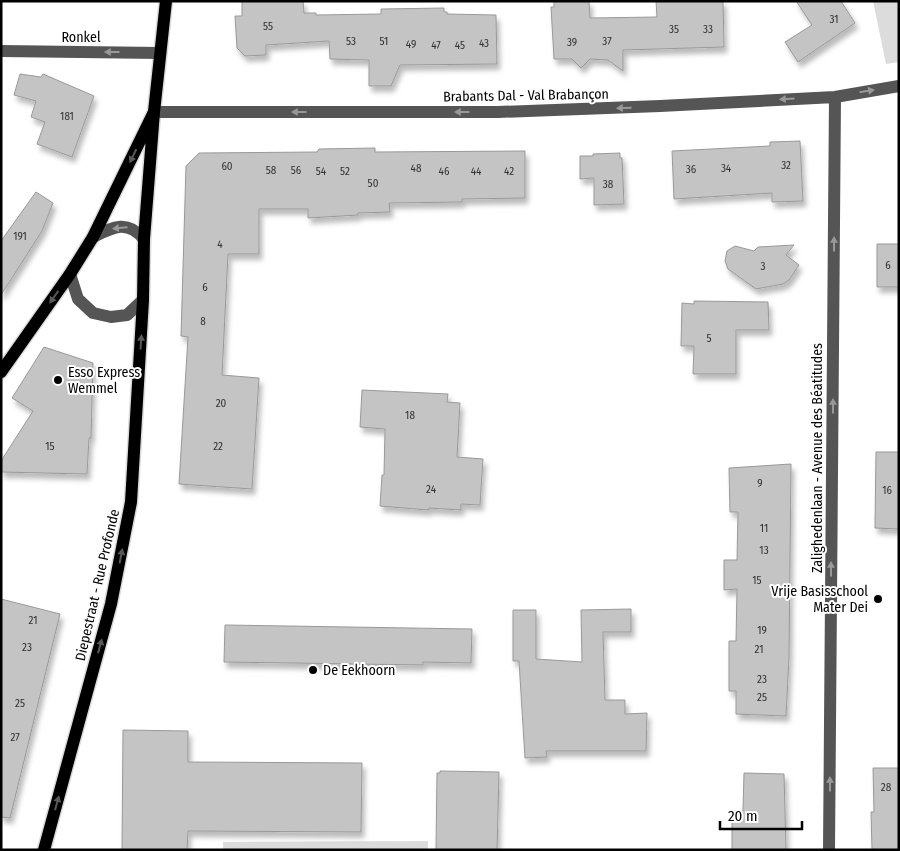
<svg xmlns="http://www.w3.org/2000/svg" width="900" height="851" viewBox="0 0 900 851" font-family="'Fira Sans Condensed',sans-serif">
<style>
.green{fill:#dcdcdc}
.building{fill:#c4c4c4;stroke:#999;filter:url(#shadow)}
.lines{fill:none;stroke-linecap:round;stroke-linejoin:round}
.major-casing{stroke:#dbdbdb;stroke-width:15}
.minor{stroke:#555;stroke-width:12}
.major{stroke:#000;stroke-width:12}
.oneway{fill:#999}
.oneway2{fill:#595959}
.poi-dot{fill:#000;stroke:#fff;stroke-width:2}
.labels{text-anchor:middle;stroke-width:4;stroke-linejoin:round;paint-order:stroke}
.number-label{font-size:11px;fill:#313131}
.street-label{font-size:14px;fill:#000;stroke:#fff}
.poi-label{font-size:14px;fill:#000;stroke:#fff;text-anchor:start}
</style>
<defs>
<filter id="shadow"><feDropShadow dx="3" dy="5.5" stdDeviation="2.5" flood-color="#0004"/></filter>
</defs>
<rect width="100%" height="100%" fill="#fff"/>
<path class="green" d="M873 1H899V62L886 64Z
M428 841V850H223V842Z"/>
<path class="building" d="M242 1H303L304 13H316V15L381 14V9L444 8V12H447V14L496 15 497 64 400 65 391 86H369V60L330 59 329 41 266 45V55L245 56 237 48 235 16H242Z
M554 1H589L590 18 657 17 656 1H723L724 47 623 50V71L608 60 590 59 581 68 572 59H554L551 7H554Z
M796 1H841L855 23 798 62 785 42 812 25Z
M20 74 41 77 43 74 94 96 72 157 37 144 45 122 31 117 36 101 14 95Z
M800 141 803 201 772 202V193L674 199 672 151 770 146V142Z
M375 148V152L525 151V198L462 199V202L389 203 390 212 358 213V215L308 218V209H259V254H228L222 375 259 378 252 489 179 484 188 337 181 336 186 166 199 153 317 152 319 149Z
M620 153V158H622L624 204 594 205V178L580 179V156H593V154Z
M36 192 53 203 42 231 1 295V241Z
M877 244H899V287H877Z
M794 245 786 255 799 265 789 280 783 284 756 289 728 269 725 261 727 251 735 246 754 251 758 247Z
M694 301 768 302 769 330H736V374H693L694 346H681L682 303 694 304Z
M44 347 93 363 91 438H89L87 474 1 472V461L33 411 12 398Z
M362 390 448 394 447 402 460 403 457 457 483 459 480 505 461 504V510L429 508 428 510 380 506 382 475H384L385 429 360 427Z
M876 452H899V529L875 528Z
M791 464 789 657 786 716 736 714V691H729V641H736L737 589 724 590V560H737L738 512H730L729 468Z
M1 599 60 614 10 818 1 817Z
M631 609V632H603L605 700H625V714L647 713 646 751H546L547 757 525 758 519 661H513V610H536V659L582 662 581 610Z
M225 625 472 629 471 663 423 662V665L224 662Z
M123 730 188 731V762L362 763 361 832 188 831 187 850H122Z
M873 768H899V850H872L871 812H874Z
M440 771 499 772 497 850H436L437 773H440Z
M744 773 784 774 786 850H732V811H743Z"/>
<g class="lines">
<g class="major-casing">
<path id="major" d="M1 372 70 274 93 237 154 112 166 1
M44 850 111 604 131 502 143 300 144 239 154 112"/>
</g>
<path class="minor" d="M1 51 160 53
M154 112H498L660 106 835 97 899 86
M93 237C113 227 127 219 144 239
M70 274 78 299 93 313 111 317 127 315 143 300
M829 850 835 97"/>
<use href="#major" class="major"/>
</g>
<defs><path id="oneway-solid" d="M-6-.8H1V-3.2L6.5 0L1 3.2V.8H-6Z" transform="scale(1.25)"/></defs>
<g class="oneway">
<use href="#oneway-solid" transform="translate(112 52) rotate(-180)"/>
<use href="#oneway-solid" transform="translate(867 91) rotate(-9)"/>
<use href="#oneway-solid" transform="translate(787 99) rotate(177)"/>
<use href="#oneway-solid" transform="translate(624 108) rotate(178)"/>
<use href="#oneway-solid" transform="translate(299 112) rotate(-180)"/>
<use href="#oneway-solid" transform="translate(462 112) rotate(-180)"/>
<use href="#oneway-solid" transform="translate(120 228) rotate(175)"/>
<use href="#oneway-solid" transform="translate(834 244) rotate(-90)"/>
<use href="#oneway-solid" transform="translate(833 406) rotate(-90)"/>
<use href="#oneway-solid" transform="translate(831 569) rotate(-90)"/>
<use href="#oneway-solid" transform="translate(830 784) rotate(-90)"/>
</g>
<g class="oneway2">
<use href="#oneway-solid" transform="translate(133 156) rotate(116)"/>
<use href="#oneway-solid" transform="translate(54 297) rotate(125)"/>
<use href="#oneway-solid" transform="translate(141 342) rotate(-86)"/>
<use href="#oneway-solid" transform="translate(121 556) rotate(-79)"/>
<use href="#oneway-solid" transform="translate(100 646) rotate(-75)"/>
<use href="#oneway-solid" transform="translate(57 803) rotate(-75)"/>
</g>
<g class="poi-dot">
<circle cx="58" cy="380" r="5"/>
<circle cx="878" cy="599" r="5"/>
<circle cx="313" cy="670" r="5"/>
</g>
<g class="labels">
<g class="number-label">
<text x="834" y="23">31</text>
<text x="268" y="30">55</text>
<text x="674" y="33">35</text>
<text x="708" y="33">33</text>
<text x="351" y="45">53</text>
<text x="384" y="45">51</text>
<text x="607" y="45">37</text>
<text x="572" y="46">39</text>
<text x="484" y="47">43</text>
<text x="411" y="48">49</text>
<text x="436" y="49">47</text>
<text x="460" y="49">45</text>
<text x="67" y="120">181</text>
<text x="786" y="169">32</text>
<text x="227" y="170">60</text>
<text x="416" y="172">48</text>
<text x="726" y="172">34</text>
<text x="691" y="173">36</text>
<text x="271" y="174">58</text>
<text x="296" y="174">56</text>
<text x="321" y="175">54</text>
<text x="345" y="175">52</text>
<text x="444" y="175">46</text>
<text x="476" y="175">44</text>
<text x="509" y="175">42</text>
<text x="373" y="187">50</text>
<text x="608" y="188">38</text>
<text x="20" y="240">191</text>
<text x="220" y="248">4</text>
<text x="888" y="269">6</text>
<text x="763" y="270">3</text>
<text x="205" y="291">6</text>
<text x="203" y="325">8</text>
<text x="709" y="342">5</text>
<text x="221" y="407">20</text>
<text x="410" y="419">18</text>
<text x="50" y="450">15</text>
<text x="218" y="450">22</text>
<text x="760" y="487">9</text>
<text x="431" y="493">24</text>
<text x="887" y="494">16</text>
<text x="764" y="532">11</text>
<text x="764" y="554">13</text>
<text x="757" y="584">15</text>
<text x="33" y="624">21</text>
<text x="762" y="634">19</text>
<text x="27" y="651">23</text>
<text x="759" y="653">21</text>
<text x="762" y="683">23</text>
<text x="762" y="701">25</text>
<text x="20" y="707">25</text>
<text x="15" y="741">27</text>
<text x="886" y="791">28</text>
</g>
<g class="street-label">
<text x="81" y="42">Ronkel</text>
<text transform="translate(526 95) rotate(-1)" y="5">Brabants Dal - Val Brabançon</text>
<text transform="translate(817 458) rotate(-90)" y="5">Zalighedenlaan - Avenue des Béatitudes</text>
<text transform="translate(97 585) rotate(-77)" y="5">Diepestraat - Rue Profonde</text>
</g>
<g class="poi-label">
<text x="68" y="377">Esso Express<tspan x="68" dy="16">Wemmel</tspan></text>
<text x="868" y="596" text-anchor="end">Vrije Basisschool<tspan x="868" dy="16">Mater Dei</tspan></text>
<text x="323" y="675">De Eekhoorn</text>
</g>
</g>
<rect width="900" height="851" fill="none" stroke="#000000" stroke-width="5"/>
<path d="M720 821v8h82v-8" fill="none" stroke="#000000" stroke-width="2.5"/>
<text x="728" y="821" font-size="15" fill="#000000" stroke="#ffffff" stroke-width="4" paint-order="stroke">20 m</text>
</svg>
